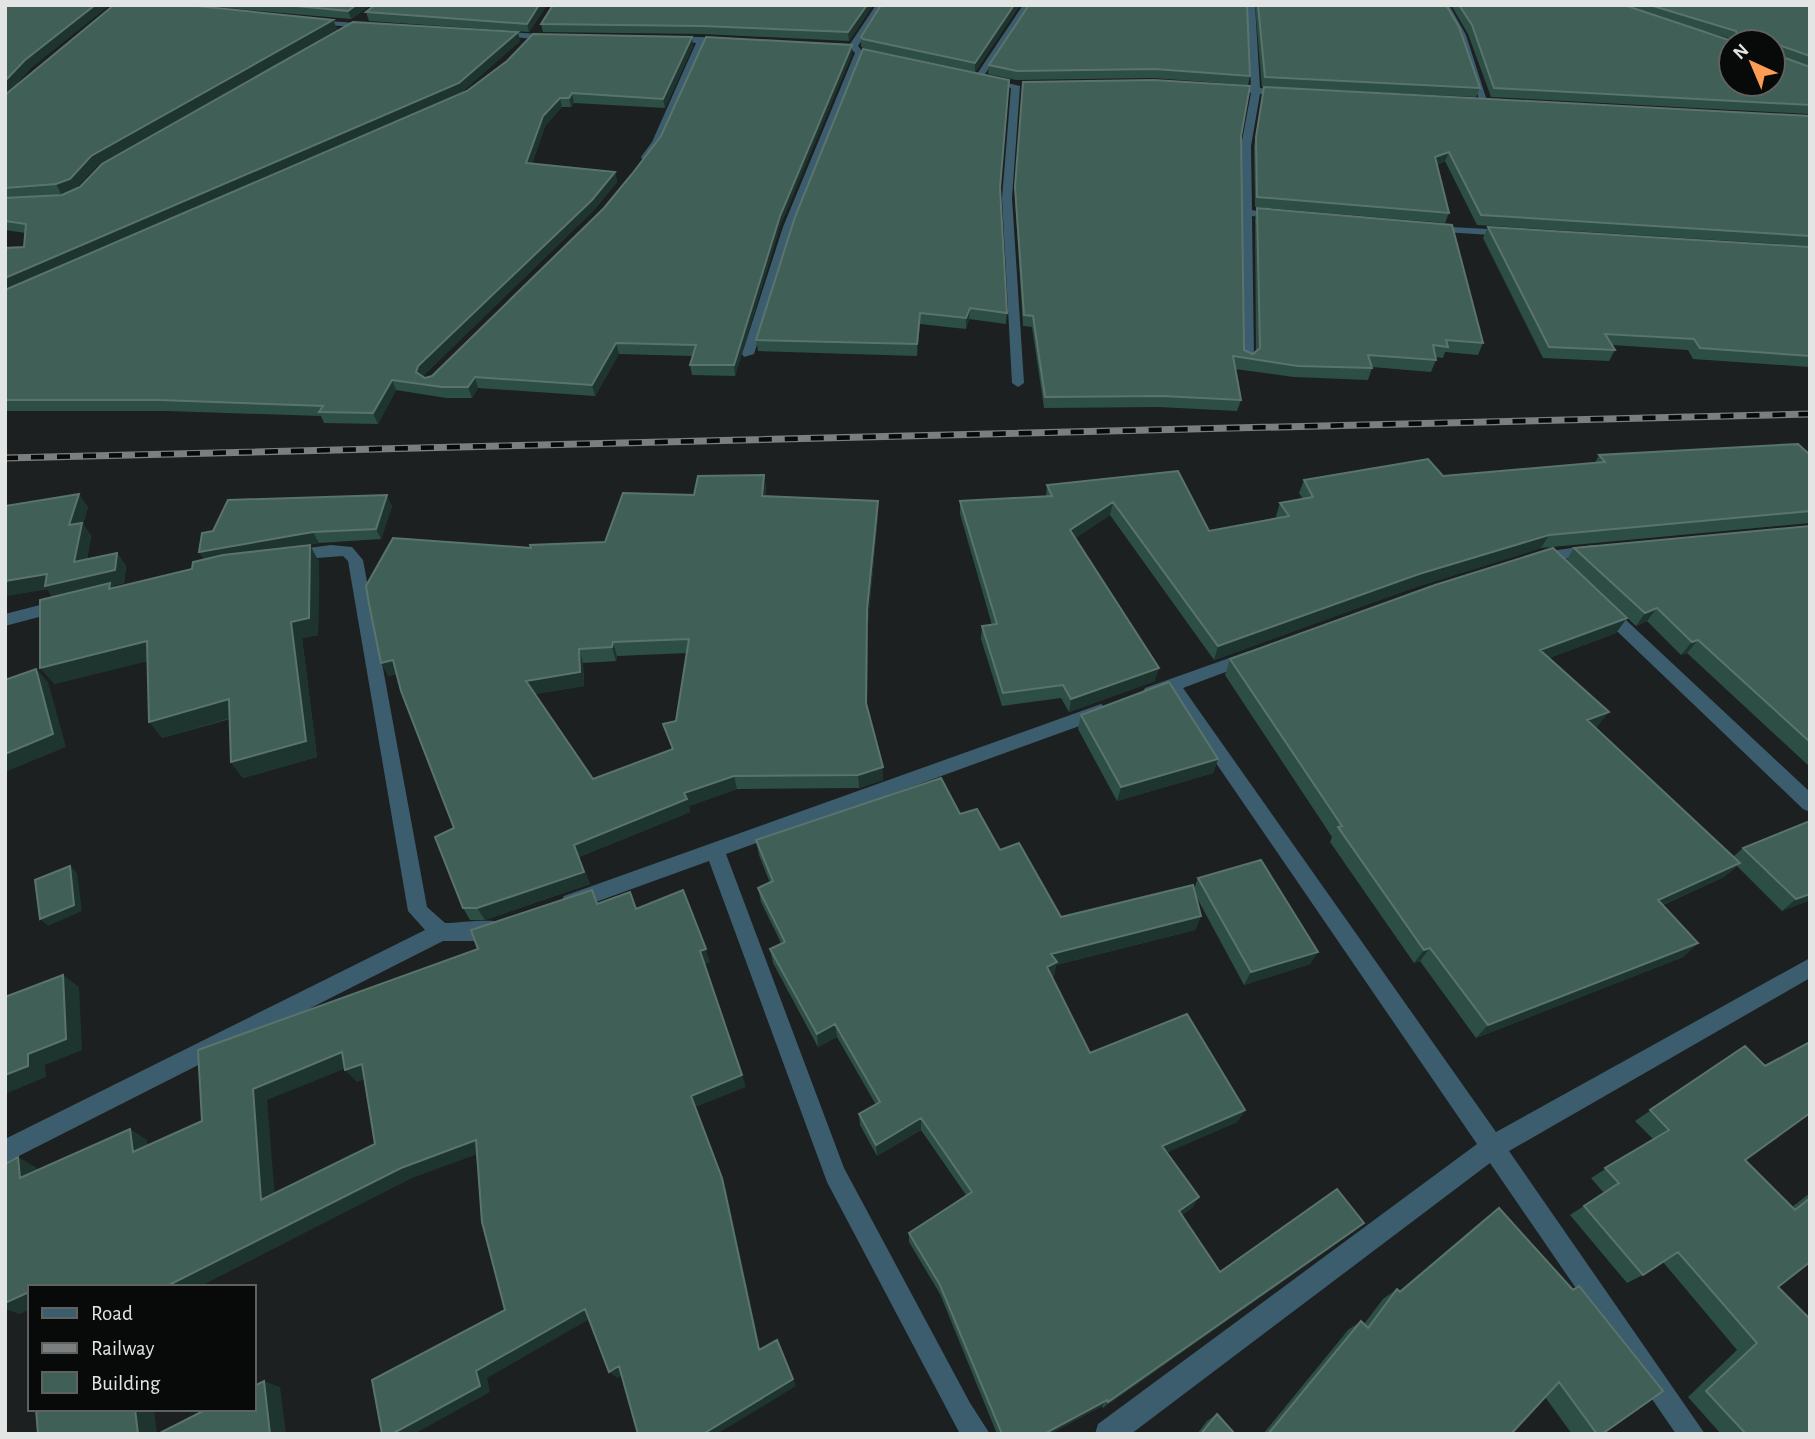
<svg xmlns="http://www.w3.org/2000/svg" width="1815" height="1439" viewBox="0 0 1815 1439" font-family="'Alegreya Sans',sans-serif">
<style>
.lines{fill:none;stroke-linecap:round;stroke-linejoin:round}
.minor{fill:#3c5d6e;fill-rule:evenodd}
.rail-casing{stroke:#7c7f7f;stroke-width:7}
.rail{stroke:#080909;stroke-width:4.5;stroke-dasharray:13;stroke-linecap:butt}
.wall{fill:#2d4e45;fill-rule:evenodd}
.shaded-wall{fill:#1e352f}
.building{fill:#405f56;stroke:#5a746d;stroke-width:2;fill-rule:evenodd}
</style>
<rect width="100%" height="100%" fill="#1d2020"/>
<g class="lines">
<path class="minor" d="M876 5H884L858 46 863 52 793 227 754 354 744 357 742 354 783 227 855 53 851 49 826 46 830 43 850 44Z
M1023 5H1031L983 77 1020 86 1012 198 1024 383 1018 387 1012 383 1002 198 1011 88 975 77Z
M1247 5H1255L1260 88 1291 92 1286 95 1260 94 1251 146 1252 210 1282 216 1277 219 1252 216 1254 359 1248 363 1242 359 1241 146 1251 93 1242 90 1251 88Z
M1441 5H1449L1466 35 1489 107 1481 105 1458 35Z
M313 20 372 24 376 26 372 28 310 24Z
M494 31 554 35 558 38 554 41 491 35Z
M702 37 732 42 728 45 705 44 662 143 650 159H642L641 157 652 142 696 43 665 40 669 37Z
M1431 226 1508 230 1513 233 1508 236 1427 231 1426 229Z
M331 545 352 547 363 560 427 907 445 923C460 923 491 918 502 923L505 929 502 935 485 941H443L5 1163V1139L425 930 408 911 348 561 343 556 292 560 284 555 292 550Z
M1592 545 1597 546 1600 550 1597 554 1537 563 1529 558 1537 553Z
M63 599 69 601 71 605 69 609 5 626V614Z
M1605 604 1611 606 1810 792V812L1803 809 1599 614 1597 610Z
M1249 651 1255 653 1257 657 1255 661 1183 688 1496 1132 1810 958V978L1509 1151 1705 1434H1676L1490 1163 1131 1434H1095L1098 1424 1477 1144 1168 693 1151 699 1142 693 1145 688Z
M1101 704 1110 711 1107 716 726 854 844 1168 970 1403 990 1434H960L827 1182 709 861 571 911 564 908 561 902 564 896Z"/>
<g class="rail-casing">
<path id="rail" d="M5 458 1810 414"/>
</g>
<use href="#rail" class="rail"/>
</g>
<path class="wall" d="M5 5 30 69 8 93 333 20 337 29 97 166 75 189 61 194 5 198Z
M193 5H371L351 19Z
M547 5 529 32 369 21 366 12Z
M873 5 849 41 702 34 543 32 541 24Z
M1020 5 975 72 863 48 861 46V37Z
M1029 5 1250 76 1248 85 1153 78 1016 80 988 74 989 65Z
M1255 5H1446L1480 88 1476 97 1262 87Z
M1451 5H1810V67L1777 55 1810 67V114L1491 97 1468 34ZM1690 27 1732 39V41Z
M520 41 462 92 203 205 693 46 665 108 574 103 571 107H562L545 126 532 164 615 172 617 182 594 210 423 376 425 378 432 376 852 54 780 226 735 376 692 375 690 365 693 356 619 354 595 396 478 388 472 398H446L396 390 378 424 324 423 321 416 167 411H5V248L24 247 26 233 5 230V198L62 195Z
M1023 82 1241 136 1244 350 1253 354 1256 350 1255 219 1257 208 1483 343 1478 355 1445 352 1443 358 1435 357 1436 360 1431 372 1372 367V368L1368 380 1294 377 1235 369 1241 400 1237 411 1159 407 1044 408 1032 327 1023 326 1015 198Z
M1264 87 1810 116V246L1477 225 1445 161 1437 165 1449 213 1445 223 1255 207 1254 146Z
M1000 189 1007 313 1006 324 969 319 966 329 920 324 917 356 758 351 756 340Z
M1488 227 1810 247V367L1693 359 1688 350 1612 345 1615 350 1609 361 1543 358 1483 238Z
M1599 455H1810V523L1541 548 1413 588 1214 660 1110 515 1075 538 1155 681 1069 712 1061 698 1002 706 981 639 982 626 992 625 960 514V501L1046 496 1047 485 1178 471 1209 531 1277 518 1276 516 1280 503 1303 499 1299 493 1304 480 1443 476 1595 463Z
M764 475 766 489 765 496 878 515 868 622 867 706 883 767V780L859 788 737 789 689 806 690 812 579 857 590 884 485 920H470L463 908 454 828 397 674 388 676 531 548 605 542 694 495ZM687 653 676 721 663 724 672 749 593 779 535 694 584 686 583 663 616 661 617 656Z
M5 506 88 507 83 524 91 536 87 559 117 553 126 566 124 583 112 586 114 588 192 569 392 506 381 539 319 543 309 545 319 562 318 635 302 638 317 757 243 778 231 762 230 719 162 738 147 661 54 684 53 597 47 589 5 596Z
M1810 526V767L1687 653 1681 655 1647 621 1636 626 1608 600 1627 618 1616 633 1549 658 1597 727 1595 728 1733 857 1743 848 1810 900 1782 911 1737 866 1724 877 1663 905 1698 943 1683 957 1476 1038 1420 961 1414 963 1330 842 1332 837 1225 675 1230 659 1566 561 1574 548Z
M1081 715 1218 759 1213 773 1117 801 1078 729Z
M960 814 1000 850 1061 917 1194 889 1198 878 1318 952 1310 964 1244 985 1196 896 1201 916 1195 930 1056 965 1054 976 1052 977 1090 1053 1245 1110 1237 1122 1167 1152 1193 1207 1182 1215 1220 1272 1364 1223 1353 1232 1103 1408 1102 1406 1050 1434H997L940 1294 909 1242V1233L966 1195 921 1130 877 1156 860 1125 859 1114 876 1105 837 1037 818 1047 773 963 770 949 781 943 761 902 758 888 770 883 759 855 756 840Z
M1745 1046V1160L1792 1207 1810 1193V1262L1778 1287 1810 1434H1721L1688 1397 1737 1350 1663 1262 1643 1275 1627 1283 1570 1215 1604 1193 1591 1178 1653 1139 1635 1121Z
M1499 1208 1572 1289 1579 1286 1602 1434H1572L1545 1397 1511 1434H1263L1348 1330 1361 1321 1364 1324 1383 1299 1397 1289 1399 1291 1483 1220Z
M1217 1414 1235 1434H1197L1207 1421Z"/>
<path class="shaded-wall" d="M95 5H110L30 69 5 96V81L25 60Z
M356 5H371L351 19 348 11Z
M539 5H547L529 32 527 24Z
M867 5H873L849 41 848 32Z
M1014 5H1020L975 72V63Z
M333 20 337 29 97 166 75 189 61 194 56 184 91 156Z
M518 32 520 41 462 92 5 291V278Z
M692 37 693 46 665 108 663 99Z
M852 45V54L780 226 735 376 734 365 780 216Z
M572 93 574 103 571 107 569 98Z
M560 98 562 107 545 126 529 173 526 163 543 116Z
M1449 152 1445 161 1431 167 1435 157Z
M615 172 617 182 594 210 422 377 416 372 418 366Z
M970 308 969 319 966 329V318Z
M920 313V324L917 356V344Z
M616 343 619 354 595 396 592 385Z
M475 377 478 388 472 398 468 387Z
M392 380 396 390 378 424 373 413Z
M764 475 766 489 763 509 762 496Z
M79 494 88 507 83 524 91 536 84 575 74 562 69 525Z
M387 495 392 506 381 539 376 529Z
M878 501V515L868 622 867 717V609Z
M1113 502 1110 515 1068 543 1070 530Z
M313 532 319 543 206 563 199 552Z
M1549 535 1541 548 1413 588 1214 660 1218 646 1419 574Z
M310 545 319 562 318 635 302 638 317 757 243 778 231 762 291 622Z
M117 553 126 566 124 583 112 586 122 599H55L47 589 5 596V581Z
M1657 608 1647 621 1636 626 1645 613Z
M1627 618 1616 633 1530 665 1540 650Z
M1698 640 1687 653 1681 655 1692 642Z
M147 641 160 658 54 684 40 668Z
M613 642 617 656 616 661 612 647Z
M579 649 583 663 584 686 531 695 526 681Z
M393 660 400 673 388 676 381 663Z
M1159 668 1155 681 1069 712 1071 699Z
M36 669 48 682 66 747 5 772V754Z
M229 699 241 715 162 738 149 722Z
M1609 712 1597 727 1576 735 1587 720Z
M1218 759 1213 773 1117 801 1121 787Z
M883 767V780L859 788 858 775Z
M734 776 737 789 689 806 690 812 579 857 590 884 485 920 477 908 574 845 684 793Z
M1740 863 1724 877 1644 913 1658 900Z
M70 866 77 873 82 911 48 926 40 919Z
M1810 894V900L1782 911 1796 899Z
M1201 916 1195 930 1056 965 1054 976 1044 980 1051 954Z
M1698 943 1683 957 1476 1038 1488 1025Z
M1430 948 1420 961 1414 963 1424 950Z
M706 949 710 962 704 965 700 951Z
M1318 952 1310 964 1244 985 1251 972Z
M63 975 79 987 82 1050 45 1065 46 1077 5 1094V1075L28 1054Z
M835 1024 837 1037 818 1047 817 1034Z
M342 1052 354 1065 267 1100 276 1210 261 1200 253 1089Z
M362 1064 373 1076 357 1082 345 1070Z
M742 1075 746 1087 695 1107 726 1189 762 1357 759 1350 691 1096Z
M1245 1110 1237 1122 1157 1157 1162 1146Z
M921 1118V1130L877 1156 876 1145Z
M130 1129 147 1140 150 1162 133 1152Z
M476 1140 486 1151 412 1178 199 1287H165L401 1168Z
M18 1157 37 1168 40 1188 20 1178Z
M1199 1197 1193 1207 1173 1221 1179 1211Z
M1364 1223 1353 1232 1103 1408 1108 1402Z
M29 1292 30 1309 20 1314 5 1309V1303Z
M585 1309 593 1317 487 1378 490 1392 414 1434H392L476 1371Z
M777 1340 796 1386 717 1434H703Z
M619 1366 626 1373 617 1378 609 1372Z
M264 1381 280 1387 286 1434H270Z
M1107 1400 1102 1406 1050 1434H1044Z
M135 1409H154L157 1434H138Z"/>
<path class="building" d="M5 5H95L25 60 5 81Z
M114 5H187L333 20 91 156 70 179 56 184 5 188V95Z
M286 5H356L348 11Z
M375 5H539L527 24 366 12Z
M553 5H867L848 32 701 26 541 24Z
M881 5H1014L975 63 863 39 861 37Z
M1029 5H1247L1250 76 1155 69 1017 71 989 65Z
M1258 5H1446L1459 27 1480 88 1265 77Z
M1459 5H1624L1735 42 1738 39 1736 31 1650 5H1810V56L1779 45 1775 47 1777 55 1810 67V105L1494 88 1472 25ZM1731 42H1773V84H1731Z
M353 22 518 32 459 83 5 278V248L24 247 26 224 5 221V198L62 195 80 187 102 164Z
M533 34 692 37 663 99 572 93 569 98H560L543 116 526 163 615 172 592 200 418 366 416 372 425 378 432 376 604 208 632 174 661 136 706 37 852 45 780 216 734 365H690L696 345 616 343 592 385 475 377 468 387H442L392 380 373 413 319 412 323 406 160 400H5V290L467 91 507 61Z
M863 49 1009 80 1000 188 1007 313 970 308 966 318 920 313 917 344 756 340 795 217Z
M1154 80 1250 86 1241 136 1244 350 1253 354 1260 348 1257 208 1452 225 1483 343 1446 340 1448 347 1433 345 1436 360 1368 355 1372 368 1298 366 1233 356 1241 400 1162 396 1045 397 1033 316 1024 315 1015 187 1023 82Z
M1264 87 1810 116V236L1481 215 1449 152 1435 157 1449 213 1257 197 1256 137Z
M1488 227 1810 247V356L1700 348 1694 339 1605 334 1615 350 1549 347Z
M1798 444 1810 455V511L1549 535 1419 574 1218 646 1113 502 1070 530 1159 668 1071 699 1063 685 1003 693 982 626 997 624 960 501 1052 496 1047 485 1178 471 1209 531 1289 516 1280 503 1313 497 1304 480 1428 459 1443 476 1605 462 1599 455Z
M764 475 762 496 878 501 867 609 866 703 883 767 858 775 734 776 684 793 687 799 574 845 584 872 477 908H463L435 837 454 828 401 691 393 660 381 663 369 604 366 586 393 538 531 548 530 545 605 542 623 493 694 495 698 476ZM689 639 676 721 663 724 673 749 593 779 526 681 580 672 579 649 612 647 613 642Z
M79 494 69 525 82 523 74 562 117 553 115 570 45 586 47 574 5 581V506Z
M387 495 376 529 313 532 199 552 202 533 213 531 228 500Z
M1810 526V742L1698 640 1692 642 1657 608 1645 613 1574 548Z
M310 545 309 618 291 622 306 741 231 762 229 699 149 722 147 641 40 668V600L110 583 109 589 192 569 193 562 223 555Z
M1553 548 1627 618 1540 650 1609 712 1587 720 1740 863 1658 900 1698 943 1488 1025 1430 948 1424 950 1338 827 1342 826 1230 659 1435 585Z
M36 669 53 734 5 754V680Z
M1169 682 1218 759 1121 787 1081 715Z
M941 778 960 814 977 809 1000 850 1019 843 1061 917 1193 885 1201 916 1051 954 1057 962 1047 967 1090 1053 1187 1014 1245 1110 1162 1146 1199 1197 1179 1211 1220 1272 1337 1189 1364 1223 1108 1402 1107 1400 1044 1434H1002L940 1285 909 1233 972 1192 921 1118 876 1145 859 1114 880 1102 835 1024 817 1034 770 949 785 942 758 888 773 881 756 840Z
M1810 821V894L1796 899 1743 848Z
M1261 860 1318 952 1251 972 1198 878Z
M70 866 74 905 40 919 35 880Z
M592 890 597 904 630 892 636 909 683 890 706 949 700 951 742 1075 691 1096 722 1178 759 1350 777 1340 793 1379 703 1434H638L619 1366 609 1372 585 1309 476 1371 480 1386 392 1434H382L372 1380 505 1310 482 1222 476 1140 401 1168 165 1287H30V1308L29 1292 5 1303V1164L18 1157 20 1178 130 1129 133 1152 202 1121 198 1050 478 949 471 930ZM342 1052 345 1070 362 1064 375 1144 261 1200 253 1089Z
M63 975 66 1039 28 1054V1066L5 1075V997Z
M1810 1042V1113L1745 1160 1795 1210 1810 1198V1262L1778 1287 1810 1319V1434H1746L1706 1391 1757 1343 1678 1252 1643 1275 1584 1206 1619 1183 1605 1168 1669 1130 1650 1110 1745 1046 1765 1066Z
M1499 1208 1573 1290 1579 1286 1663 1391 1602 1434H1597L1559 1382 1511 1434H1268L1361 1321 1368 1328 1397 1289 1400 1292Z
M264 1381 270 1434H158L207 1409H254V1386Z
M36 1409H135L138 1434H38Z
M1217 1414 1235 1434H1201Z"/>
<rect width="1815" height="1439" fill="none" stroke="#e3e5e5" stroke-width="14"/>
<rect x="28" y="1285" width="228" height="126" fill="#080909" stroke="#606161" stroke-width="2"/>
<rect x="42" y="1308" width="35" height="10" fill="#3c5d6e" stroke="#606161" stroke-width="2"/>
<text x="91" y="1320" font-size="21" fill="#e3e5e5">Road</text>
<rect x="42" y="1343" width="35" height="10" fill="#7c7f7f" stroke="#606161" stroke-width="2"/>
<text x="91" y="1355" font-size="21" fill="#e3e5e5">Railway</text>
<rect x="42" y="1372" width="35" height="21" fill="#405f56" stroke="#606161" stroke-width="2"/>
<text x="91" y="1390" font-size="21" fill="#e3e5e5">Building</text>
<g transform="translate(1752 63) rotate(316)"><circle r="33" fill="#080909" stroke="#606161" stroke-width="2"/>
<path d="M0-5L12 26L0 18L-12 26Z" fill="#fc9d53"/>
<text y="-10" font-size="19" font-weight="bold" text-anchor="middle" fill="#e3e5e5">N</text>
</g>
</svg>
